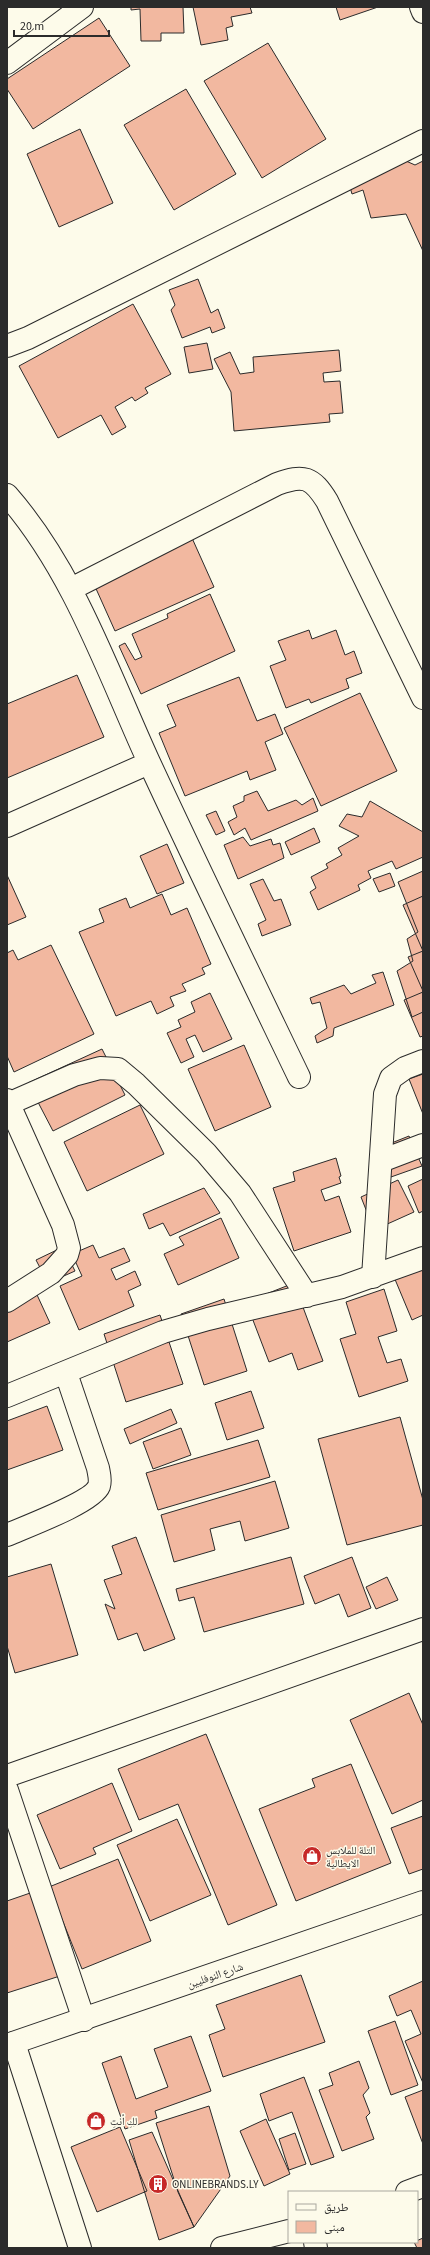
<svg xmlns="http://www.w3.org/2000/svg" width="430" height="2255" viewBox="0 0 430 2255" font-family="'Source Sans 3','Noto Naskh Arabic',sans-serif">
<style>
.building{fill:#f2b8a0;stroke:#2b2b2b}
.lines{fill:none;stroke-linecap:round;stroke-linejoin:round}
.street-casing{stroke:#2b2b2b;stroke-width:24}
.primary-casing{stroke:#2b2b2b;stroke-width:24}
.street{stroke:#fdfbea;stroke-width:22}
.primary{stroke:#fdfbea;stroke-width:22}
.labels{text-anchor:middle;stroke-width:3;stroke-linejoin:round;paint-order:stroke}
.poi-label{font-size:11px;fill:#2b2b2b;stroke:#fdfbea;text-anchor:start}
.street-label{font-size:11px;fill:#2b2b2b;stroke:#fdfbea}
</style>
<rect width="100%" height="100%" fill="#fdfbea"/>
<path class="building" d="M131 7H183L184 33H161V41H141L140 9 131 10Z
M193 7H250L252 13 231 17 233 26 226 28 228 40 201 45Z
M336 7H378L340 20Z
M99 18 130 66 33 129 7 89V79Z
M268 43 326 139 262 178 204 81Z
M186 89 236 174 174 210 124 125Z
M80 129 113 203 59 227 27 154Z
M406 161 415 165 423 161V251L406 214 371 218 363 190 352 194 350 187Z
M198 279 211 313 218 309 225 328 212 333 210 327 182 338 171 310 175 305 169 290Z
M133 304 171 374 145 388 148 393 135 401 132 397 115 407 126 427 112 435 101 415 58 438 19 366Z
M207 343 213 369 189 373 184 347Z
M339 350 341 371 323 373 324 382 340 381 343 413 329 414 330 422 234 431 231 392 214 359 230 352 240 374 254 372 253 357Z
M192 538 214 587 115 631 93 582Z
M210 594 235 651 141 694 119 646 125 643 135 660 142 657 132 634 168 618 167 614Z
M309 630 312 639 336 630 345 655 354 651 362 673 346 679 349 688 311 703 309 699 286 708 270 666 286 660 278 641Z
M77 675 104 737 7 778V704Z
M239 677 257 721 275 714 283 734 265 742 276 770 250 780 247 771 185 796 159 733 176 726 167 705Z
M360 693 397 771 321 806 284 728Z
M257 791 268 811 296 800 302 805 313 798 318 811 251 840 245 828 234 835 228 822 237 817 233 806 244 801V796Z
M370 801 423 832V857L396 869 392 861 368 871 371 878 358 885 360 890 318 910 310 892 316 888 311 877 328 868 326 864 342 855 338 848 359 836 339 826 347 814 362 817Z
M216 811 225 831 216 835 206 815Z
M314 828 320 842 291 855 285 842Z
M243 837 250 846 271 839 273 845 280 843 284 858 238 879 224 845Z
M167 844 184 883 157 894 140 856Z
M423 871V1012L412 1017 397 971 413 961 407 939 418 932 398 882Z
M390 873 395 886 379 892 373 879Z
M7 875 26 917 7 925Z
M263 879 274 901 281 899 291 925 262 936 258 924 266 920 250 884Z
M162 894 171 915 187 908 211 964 202 968 205 974 182 984 186 991 170 997 174 1006 157 1014 151 1001 116 1016 79 932 104 922 99 909 126 898 130 908Z
M423 896V991L408 957 423 951 403 905Z
M51 945 94 1034 14 1072 7 1056V953L13 950 18 960Z
M383 972 394 1005 334 1028 333 1036 317 1043 315 1036 327 1028 320 1002 312 1004 310 998 344 985 351 994 376 983 372 975Z
M423 992V1036L420 1037 404 1000Z
M210 993 232 1039 203 1052 195 1035 186 1039 194 1057 181 1063 167 1033 181 1027 178 1020 195 1012 191 1002Z
M244 1045 271 1107 215 1131 188 1069Z
M102 1049 125 1095 53 1131 28 1083Z
M423 1074V1114L409 1079Z
M140 1105 164 1154 87 1191 64 1142Z
M409 1136 422 1166 374 1183 389 1144Z
M336 1158 341 1176 339 1177 341 1183 321 1190 325 1201 339 1196 351 1232 294 1251 273 1188 295 1181 293 1172Z
M423 1179V1211L419 1213 408 1186Z
M398 1180 414 1212 374 1230 361 1197Z
M204 1188 220 1213 170 1236 163 1223 149 1229 143 1214Z
M221 1218 239 1258 178 1285 164 1254 184 1245 179 1237Z
M93 1245 99 1258 124 1248 130 1261 111 1269 116 1280 135 1271 141 1285 128 1291 134 1306 79 1330 60 1286 82 1276 72 1254Z
M63 1247 75 1271 48 1283 36 1260Z
M423 1251V1315L412 1320 389 1265Z
M294 1283 323 1361 298 1370 292 1353 269 1362 246 1302Z
M32 1284 50 1323 7 1342V1296Z
M384 1289 397 1331 378 1337 387 1363 401 1359 408 1381 359 1397 340 1339 356 1334 346 1302Z
M224 1299 247 1371 204 1385 181 1314Z
M160 1315 183 1384 126 1402 104 1334Z
M251 1391 264 1428 227 1440 215 1403Z
M47 1406 63 1450 7 1470V1421Z
M171 1409 177 1423 130 1444 124 1429Z
M400 1417 423 1500V1525L347 1545 318 1439Z
M181 1428 191 1455 153 1469 143 1442Z
M258 1440 270 1477 158 1510 146 1473Z
M275 1481 289 1528 245 1541 240 1521 210 1529 215 1550 174 1562 161 1515Z
M136 1537 175 1639 144 1651 137 1633 118 1640 105 1604 115 1609 104 1580 122 1574 112 1546Z
M291 1557 304 1604 204 1632 194 1597 179 1601 176 1589Z
M352 1557 371 1608 348 1617 339 1594 315 1604 304 1576Z
M51 1564 78 1655 15 1673 7 1646V1577Z
M387 1577 398 1600 376 1609 366 1587Z
M409 1693 423 1725V1800L392 1814 350 1720Z
M206 1734 277 1905 228 1925 178 1804 139 1820 118 1769Z
M351 1764 391 1863 296 1901 259 1809 315 1787 312 1779Z
M112 1783 132 1831 93 1848 96 1854 60 1869 37 1815Z
M423 1816V1869L409 1874 391 1828Z
M177 1819 211 1895 150 1921 117 1845Z
M118 1859 151 1941 82 1969 49 1887Z
M36 1891 63 1975 7 1993V1901Z
M301 1975 325 2042 223 2077 209 2035 225 2029 216 2005Z
M423 1981V2083L405 2041 421 2034 411 2010 397 2016 389 1996Z
M395 2021 418 2085 391 2095 368 2031Z
M191 2036 211 2091 155 2111 157 2118 125 2129 102 2063 121 2056 136 2099 168 2087 154 2049Z
M359 2061 369 2088 363 2095 370 2113 366 2117 374 2139 342 2151 319 2090 333 2085 329 2073Z
M304 2077 334 2157 311 2165 292 2112 269 2121 260 2094Z
M423 2090V2144L405 2097Z
M209 2106 230 2176 194 2227 178 2192 156 2123Z
M266 2119 290 2174 264 2186 240 2131Z
M120 2127 147 2191 97 2212 71 2147Z
M152 2132 194 2227 159 2240 129 2140Z
M295 2133 306 2164 289 2170 279 2139Z
M423 2238V2248H417L414 2242Z"/>
<g class="lines">
<g class="street-casing">
<path id="street" d="M421 7 423 12
M7 63 82 7
M7 346 28 338 423 141
M7 495C73 570 107 670 148 760 197 866 248 971 299 1077
M71 589 277 484C304 474 312 477 327 501L423 698
M7 826 149 763
M7 1100 63 1225 69 1248 67 1255 51 1273 7 1301
M8 1104 74 1075 100 1068 118 1069 136 1084 206 1153 240 1193 307 1296
M381 1161 423 1145
M373 1277 385 1094 391 1078 405 1068 423 1061
M7 1396 163 1332 208 1319 342 1287 423 1258
M7 1535C25 1527 93 1502 99 1486 101 1480 99 1474 98 1468L66 1373
M7 1776 423 1629
M7 1790 84 2020
M14 2043 80 2248
M407 2192 423 2186
M315 2242 316 2248
M222 2248 289 2231"/>
</g>
<g class="primary-casing">
<path id="primary" d="M7 2045 423 1902"/>
</g>
<use href="#street" class="street"/>
<use href="#primary" class="primary"/>
</g>
<defs>
<g id="shop-disc" transform="scale(1)"><circle r="9.5" fill="#c62828" stroke="#fdfbea"/><path d="M-5-2.5h2.3a2.7 3.5 0 0 1 5.4 0H5L5.5 6h-11ZM-1.5-2.5h3a1.5 2.3 0 0 0-3 0Z" fill="#fff"/></g>
<g id="building-disc" transform="scale(1)"><circle r="9.5" fill="#c62828" stroke="#fdfbea"/><path d="M-4-6H4V6H1V3H-1V6H-4ZM-2.5-4.3h1.7v1.8h-1.7ZM.8-4.3h1.7v1.8H.8ZM-2.5-1h1.7V.8h-1.7ZM.8-1h1.7V.8H.8Z" fill="#fff"/></g>
</defs>
<g fill-rule="evenodd">
<use href="#shop-disc" x="312" y="1856"/>
<use href="#shop-disc" x="96" y="2121"/>
<use href="#building-disc" x="158" y="2184"/>
</g>
<g class="labels">
<g class="poi-label">
<text x="326" y="1854">التلة للملابس<tspan x="326" dy="13">الايطالية</tspan></text>
<text x="110" y="2125">لكِ أنتِ</text>
<text x="172" y="2188">ONLINEBRANDS.LY</text>
</g>
<g class="street-label">
<text transform="translate(215 1975) rotate(-19)" y="4">شارع النوفليين</text>
</g>
</g>
<rect width="430" height="2255" fill="none" stroke="#2b2b2b" stroke-width="16"/>
<rect x="288" y="2191" width="130" height="52" fill="#fdfbea" stroke="#a9a89e"/>
<rect x="296" y="2204" width="20" height="6" fill="#fdfbea" stroke="#a9a89e"/>
<text x="324" y="2211" font-size="12" fill="#2b2b2b">طريق</text>
<rect x="296" y="2221" width="20" height="12" fill="#f2b8a0" stroke="#a9a89e"/>
<text x="324" y="2231" font-size="12" fill="#2b2b2b">مبنى</text>
<path d="M14 30v6h95v-6" fill="none" stroke="#2b2b2b" stroke-width="2"/>
<text x="20" y="30" font-size="12" fill="#2b2b2b" stroke="#fdfbea" stroke-width="3" paint-order="stroke">20 m</text>
</svg>
